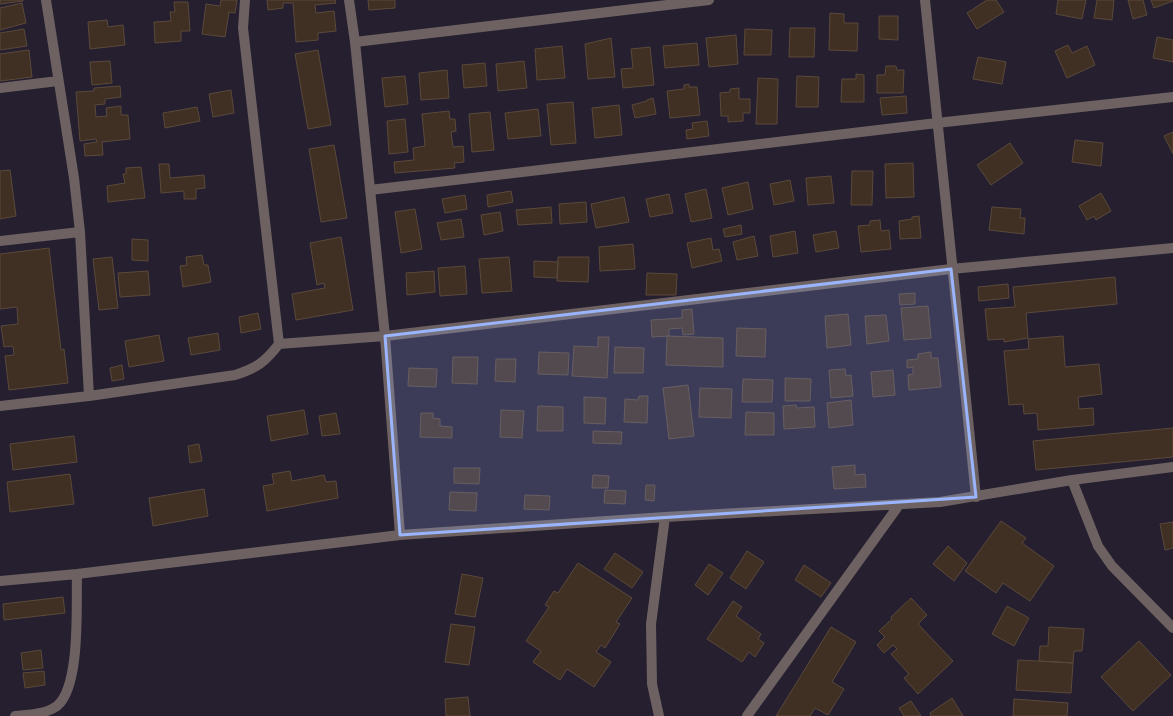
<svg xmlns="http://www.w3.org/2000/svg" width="1173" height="716" viewBox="0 0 1173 716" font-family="'Nunito Sans',sans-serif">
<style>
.building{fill:#403023;stroke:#5a493b}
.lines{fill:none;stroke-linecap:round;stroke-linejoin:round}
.minor{stroke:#6d6261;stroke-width:10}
.marked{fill:#9ab5fd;fill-opacity:0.2;stroke:#9ab5fd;stroke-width:3;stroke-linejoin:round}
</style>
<rect width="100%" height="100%" fill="#251f30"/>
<path class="building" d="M0 0H23V1L0 4Z
M221 0H237L235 13 229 12 225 37 202 34 206 4 220 6Z
M267 0H335L336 3 315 5 316 13 334 11 336 31 318 33V40L296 42 293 3H283V8L268 10Z
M368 0H395V8L369 10Z
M987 0H996L1004 12 977 29 967 13Z
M1058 0H1086L1082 19 1056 14Z
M1097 0H1114L1112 20 1094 18Z
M1128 0H1143L1147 15 1133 19Z
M1151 0H1173V1L1154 8Z
M174 2H188L190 31H181V41L155 43 154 22 171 21 170 12H175Z
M22 3 26 23 0 30V8Z
M830 13 844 14V23H858L857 51 829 50Z
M879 16H898V40L879 39Z
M107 20 108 27 123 25 125 45 90 49 88 22Z
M790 28H815L814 57H789Z
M24 29 27 46 0 50V33Z
M745 29 772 30 771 55H744Z
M736 35 738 64 709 67 706 38Z
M1157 37 1173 40V62L1153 58Z
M611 38 615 77 588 79 585 44Z
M697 43 699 65 665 68 663 46Z
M1068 45 1072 53 1087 46 1095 65 1067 78 1055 51Z
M562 46 565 78 537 80 535 49Z
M650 47 654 85 623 88 621 69 633 68 631 49Z
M29 50 32 77 0 81V54Z
M318 50 331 125 308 129 295 54Z
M978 57 1006 62 1002 84 973 79Z
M110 61 112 83 92 85 90 62Z
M524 61 527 88 498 91 496 64Z
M485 63 487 86 464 88 462 65Z
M886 66H896L897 70H904L903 93H877V75H885Z
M447 70 449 98 421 100 419 73Z
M856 74 864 75V102H841L842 79H856Z
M405 76 408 104 385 107 382 78Z
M797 76 819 77 818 107H796Z
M758 78 778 79 777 124H756Z
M689 84V87H697L700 115 670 118 667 91 684 89V85Z
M120 86 121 97 105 99V104L95 105 96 117 107 116 106 108 121 106V115H128L130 139 102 142 103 155 85 156 84 144 97 142 96 139 80 141 76 92 94 91V88Z
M739 88V99H750V113H743V121L728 122V116H721L720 93 730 92V89Z
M231 90 234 113 213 117 209 94Z
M906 96 907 113 882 115 880 98Z
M653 98 656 114 635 118 632 105 647 101V100Z
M573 102 576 143 551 145 547 104Z
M619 105 622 135 595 138 592 108Z
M197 107 200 121 165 128 163 113Z
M538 109 541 136 508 139 505 113Z
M449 111 450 119H455L456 131 451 132 453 147 463 146 464 162 454 163 455 168 395 173 394 162 414 160 413 148 425 146 422 114Z
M490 112 494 150 472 152 469 114Z
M405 119 408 152 389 154 387 121Z
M707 121 709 136 687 139 686 130 693 129 692 123Z
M1173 132V154L1164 136Z
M1075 140 1103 143 1101 166 1072 162Z
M1010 143 1023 163 991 185 977 165Z
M334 145 347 218 321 222 309 149Z
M913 163 914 197 886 198 885 164Z
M159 164H169L170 178 204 175 205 188 196 189V199H184V191L161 193Z
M141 167 145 198 108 202 107 186 125 183 123 174H126V168Z
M10 170 16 216 0 219V171Z
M852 171H873L872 205H851Z
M831 176 834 203 808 205 806 178Z
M790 180 794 201 774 205 770 184Z
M748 182 753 209 728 215 722 188Z
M706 189 712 218 691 222 685 194Z
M511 191 513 202 488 207 487 195Z
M1101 193 1111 211 1096 220 1094 216 1087 220 1079 206Z
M669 194 673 213 650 217 646 199Z
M465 195 467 209 445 213 442 199Z
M624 197 629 222 596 228 591 204Z
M586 202 587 222 560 224 559 204Z
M551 207 552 223 518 225 516 210Z
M992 207 1021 209 1020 218H1025L1024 234 989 230Z
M415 209 422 249 401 253 395 212Z
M500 212 503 231 484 235 481 215Z
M919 216 921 238 900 239 899 221 912 219V217Z
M461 219 464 237 441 240 437 223Z
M880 220 881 231 889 230 891 249 861 252 858 226 870 225V221Z
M741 225 742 234 725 237 723 229Z
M795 231 798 253 773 257 770 236Z
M836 231 839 248 816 252 813 235Z
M754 236 758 256 737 260 733 242Z
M341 237 353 310 296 320 292 294 325 288 324 283 317 285 310 243Z
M711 238 713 250 719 249 722 261 692 268 687 243Z
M132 239 148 240V261L132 260Z
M633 244 635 269 600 271 599 247Z
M49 248 61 350 64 349 68 383 9 390 5 356 14 355 13 346 4 347 1 326 18 324 17 307 0 309V254Z
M202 255 204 265H208L211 282 183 287 180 266 187 265 186 257Z
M112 257 118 308 99 310 93 259Z
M509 257 512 291 482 293 479 259Z
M558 257H589L588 282 557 281Z
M534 261 558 262 557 278 534 277Z
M465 266 467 294 440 296 438 268Z
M148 271 150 295 120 297 118 273Z
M434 271 435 292 407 295 406 273Z
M647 273 677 274 676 295H646Z
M1115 277 1117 304 1026 313 1028 338 1004 342V339L988 340 985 309 1015 307 1013 287Z
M1008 284 1009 298 979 301 978 287Z
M915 293V304L900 305 899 294Z
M928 306 931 338 904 340 901 308Z
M692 309 694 334 683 335 682 328 669 329V336L652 337 651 320 682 318V310Z
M258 313 261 329 241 333 239 317Z
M848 314 851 345 827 348 825 316Z
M886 315 889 341 867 344 865 316Z
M737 328 766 329 765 357 736 356Z
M218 333 220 350 191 355 188 338Z
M159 335 164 361 129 367 125 341Z
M667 336 723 338V367L666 365Z
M1063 336 1065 367 1099 364 1102 394 1078 397 1079 409 1093 408 1094 425 1038 430 1037 413 1024 414 1023 404 1009 405 1004 351 1029 349 1028 339Z
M598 337H609L607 378 572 376 574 346 598 347Z
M615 347 644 348 643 373H614Z
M539 352 569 353 568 375 538 374Z
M931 352V358H938L941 387 909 390 908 375 913 374V367L907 368V360L918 359V354Z
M453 357H478L477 384 452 383Z
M496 359H516L515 382 495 381Z
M122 365 124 379 112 381 110 368Z
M409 368 437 369 436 387 408 386Z
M845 369 846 376 851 375 853 396 831 398 829 370Z
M893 370 895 395 873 397 871 372Z
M785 378 811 379 810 401H785Z
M743 379 773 380 772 402H742Z
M688 385 694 436 669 439 663 388Z
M700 388 732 389 731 418 699 417Z
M639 396H648L647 423 624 422 625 399 638 400Z
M584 397 606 398 605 424 584 423Z
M851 400 853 425 829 428 827 403Z
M796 405 797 408 814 407 815 427 784 429 783 406Z
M538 406 563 407V431H537Z
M304 410 308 434 271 441 267 416Z
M501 410 524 411 522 438 500 437Z
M746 412 774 413V435H745Z
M336 413 340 434 322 436 319 416Z
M421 413H433V418L440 419V426L452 427V438L420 437Z
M1173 428V457L1036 470 1033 441Z
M593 431 622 432 621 444 593 443Z
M74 436 77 462 13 470 10 444Z
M199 444 202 461 190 463 188 446Z
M855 465V475L865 474 866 487 834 489 832 467Z
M454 468H480L479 484 454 483Z
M290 471 292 481 324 475 326 482 336 481 338 498 267 511 263 486 274 484 272 474Z
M70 474 74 504 10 512 7 482Z
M593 475 609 476 608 488H592Z
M646 485H655L654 501 645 500Z
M204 489 208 516 153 526 149 498Z
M605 490 626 491 625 504 604 503Z
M450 492 477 493 476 511 449 510Z
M525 495 550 496 549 510 524 509Z
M1001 521 1026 538 1022 543 1054 566 1030 601 1003 583 996 593 965 571Z
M1173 522V548L1165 550 1160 524Z
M948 546 967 563 954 581 933 564Z
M747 551 764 562 746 589 730 578Z
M615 553 643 572 632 588 604 569Z
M578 563 632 598 616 622 620 624 605 648 601 645 596 652 611 662 594 687 567 669 560 680 533 662 541 651 526 641 549 607 545 605 554 591 558 593Z
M709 564 723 573 708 595 695 585Z
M804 565 831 583 821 597 795 580Z
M462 574 483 578 475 617 455 614Z
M63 597 65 613 4 620 3 604Z
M911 598 927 615 918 624 953 661 918 694 904 678 909 674 891 654 897 649 893 645 884 653 877 645 885 637 879 631 892 619 891 617Z
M733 601 742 607 736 616 761 634 758 639 764 643 755 657 749 652 742 662 707 639Z
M1007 606 1029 618 1014 646 992 634Z
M451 624 475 627 469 665 445 662Z
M831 627 856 642 832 682 844 689 828 715 815 708 810 716H776Z
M1049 627 1084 629 1082 651H1074L1073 663 1039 661 1040 646H1048Z
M1139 641 1171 675 1133 711 1101 677Z
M41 650 43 668 23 670 21 653Z
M1018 660 1073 663 1071 693 1016 690Z
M44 671 45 685 25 688 23 673Z
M468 697 470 716H446L445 699Z
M952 698 963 716H931L930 713Z
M1014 699 1068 703 1067 716H1013Z
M911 701 921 716H904L899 708Z"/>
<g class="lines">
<path class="minor" d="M46 0 74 178 80 232
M245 0 243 28 279 344 385 336 951 269 1173 248
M349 0 355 42
M925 0 976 497
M0 88 58 81
M370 190 937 123 1173 97
M0 241 80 232 89 396
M0 406 89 396 235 375C257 368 265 362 279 344
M1072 480 1098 546 1112 566 1173 628
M400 535 385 336 355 42 709 0
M0 581 77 574 400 535 665 517 940 502 1072 480 1173 467
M15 716C29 715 46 714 57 706 81 686 76 605 77 574
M659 716 652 684 651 624 665 517
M747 716 899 505"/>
</g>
<path class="marked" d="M951 269 976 497 400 535 385 336Z"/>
</svg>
